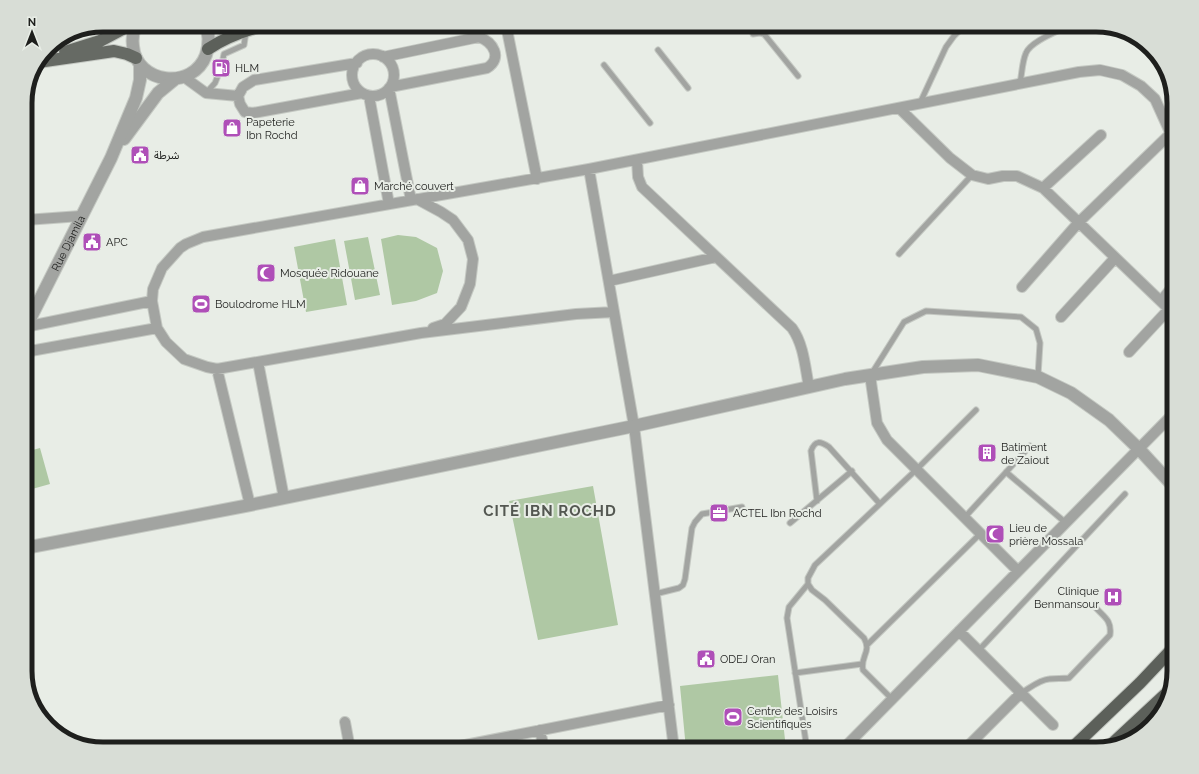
<svg xmlns="http://www.w3.org/2000/svg" width="1199" height="774" viewBox="0 0 1199 774" font-family="Raleway,'Noto Sans Arabic',sans-serif">
<style>
.green{fill:#afc8a4}
.lines{fill:none;stroke-linecap:round;stroke-linejoin:round}
.service-casing{stroke:#c4c8c2;stroke-width:7}
.minor-casing{stroke:#c4c8c2;stroke-width:12}
.tertiary-casing{stroke:#c4c8c2;stroke-width:14}
.primary-casing{stroke:#c4c8c2;stroke-width:14}
.trunk-casing{stroke:#c4c8c2;stroke-width:14}
.service{stroke:#a2a4a1;stroke-width:5}
.minor{stroke:#a2a4a1;stroke-width:10}
.tertiary{stroke:#a2a4a1;stroke-width:12}
.primary{stroke:#666a64;stroke-width:12}
.trunk{stroke:#5c605a;stroke-width:12}
.tram{stroke:#50524f;stroke-width:1}
.labels{text-anchor:middle;stroke-width:4;stroke-linejoin:round;paint-order:stroke}
.poi-label{font-size:11px;fill:#1e1f1d;stroke:#e8ede6;text-anchor:start}
.street-label{font-size:11px;fill:#1e1f1d;stroke:#e8ede6}
.district-label{font-size:15px;font-weight:bold;letter-spacing:1px;fill:#535751;stroke:#e8ede6}
.rim{fill:none;stroke:#1e1f1d;stroke-width:5}
</style>
<rect width="100%" height="100%" fill="#e8ede6"/>
<path class="green" d="M398 235 416 237 437 248 443 271 437 293 416 301 392 305 381 239Z
M368 237 380 295 355 300 344 241Z
M335 239 347 305 306 312 294 247Z
M40 448 50 484 25 491V452Z
M593 486 618 625 538 640 509 501Z
M778 675 786 749H686L680 686Z"/>
<g class="lines">
<g class="service-casing">
<path id="service" d="M753 34 760 33 764 34 798 76
M658 50 688 88
M604 65 650 123
M1020 83C1022 74 1022 62 1026 53 1031 41 1059 31 1070 25
M206 93 215 83 221 68 224 54 244 45 246 32
M920 103 946 47 954 36 965 25
M899 254 972 175
M872 373 904 322 926 311 1021 317 1036 329 1040 343 1038 376
M1006 472 1066 523
M817 501 811 451C815 440 820 441 829 447L880 504
M965 517 1030 446
M790 523 852 471
M655 594 679 588 683 585 685 579 692 528 695 522 702 514 742 507
M867 645 981 533
M978 651 1125 494
M795 673 862 664
M1021 693C1030 688 1039 680 1049 679 1056 678 1062 679 1069 678L1110 635C1112 620 1104 617 1095 607
M892 699 863 670C860 656 872 652 864 638L825 600 812 590 808 584V578L815 565 917 469 976 410
M807 749 787 618 789 607 808 584"/>
</g>
<g class="minor-casing">
<path id="minor" d="M506 25 537 179
M352 75a21 21 0 1 1 42 0a21 21 0 1 1-42 0Z
M383 57 479 37C493 42 503 58 487 68L390 87
M357 63 254 80 243 87 238 96 240 104 245 112 253 113 362 93
M184 77 206 93 238 96
M389 88 411 200
M369 96 389 204
M899 108 950 158 972 175 988 179 1003 176H1017L1043 188 1174 314
M637 160 638 177 642 187 792 328C804 345 805 367 809 387
M589 169 634 426 674 749
M1043 188 1101 135
M417 199 441 212 453 220 468 240 473 259 470 284 461 307 445 324 433 328
M25 220 81 216
M609 281 716 257
M1022 287 1079 222 1170 134
M1161 301 1174 285
M614 312 576 314 421 333 217 369 207 367 184 359 166 342 157 328 152 301 153 289 162 268 180 248 186 244 203 237 589 169 1079 72 1100 70 1122 75 1141 86 1155 99 1174 141
M1061 317 1115 258
M25 327 152 301
M25 352 157 328
M1129 352 1169 309
M258 362 284 498
M217 369 250 505
M870 375 877 423 887 440 1018 571
M959 631 1053 725
M345 722 350 749
M540 730 544 749
M445 749 669 705
M843 749 1174 413
M965 749 1021 693"/>
</g>
<g class="tertiary-casing">
<g id="tertiary">
<path d="M136 25C133 32 132 39 133 46 136 84 193 91 206 55 209 45 210 34 205 25"/>
<path d="M124 139 158 93 175 79"/>
<path id="s1" d="M25 329 111 158 136 98 140 80V65"/>
<path d="M25 548 250 505 634 426 845 379 923 367 978 365 1038 377 1071 393 1109 420 1139 449 1174 487"/>
</g>
</g>
<g class="primary-casing">
<path id="primary" d="M65 52 100 41 130 25
M38 62 114 51 127 54 136 58"/>
</g>
<g class="trunk-casing">
<path id="trunk" d="M208 49C226 37 245 30 266 25
M1111 745 1168 692
M1071 749 1140 683 1174 647"/>
</g>
<use href="#service" class="service"/>
<use href="#minor" class="minor"/>
<use href="#tertiary" class="tertiary"/>
<use href="#primary" class="primary"/>
<use href="#trunk" class="trunk"/>
<path class="tram" d="M1127 741 1163 706"/>
</g>
<defs>
<g id="fuel-square" transform="scale(1)"><rect x="-9" y="-9" width="18" height="18" rx="4" fill="#af4fb8" stroke="#e8ede6"/><path d="M-5.5-6h7V0h2V4h1.3V-2.5L3-4.5l.8-.8L6-3V5H2.5V1h-1V6h-7ZM-4.2-4.7v3.2H.2V-4.7Z" fill="#fff"/></g>
<g id="shop-square" transform="scale(1)"><rect x="-9" y="-9" width="18" height="18" rx="4" fill="#af4fb8" stroke="#e8ede6"/><path d="M-5-2.5h2.3a2.7 3.5 0 0 1 5.4 0H5L5.5 6h-11ZM-1.5-2.5h3a1.5 2.3 0 0 0-3 0Z" fill="#fff"/></g>
<g id="civic-square" transform="scale(1)"><rect x="-9" y="-9" width="18" height="18" rx="4" fill="#af4fb8" stroke="#e8ede6"/><path d="M-.6-6.5H3V-4.5H.6V-3L4-1V1h2V6H-6V1h2V-1L-.6-3ZM-1.2 2.5V6h2.4V2.5Z" fill="#fff"/></g>
<g id="mosque-square" transform="scale(1)"><rect x="-9" y="-9" width="18" height="18" rx="4" fill="#af4fb8" stroke="#e8ede6"/><path d="M3.5-4.9A6 6 0 1 0 3.5 4.9A5 5 0 1 1 3.5-4.9Z" fill="#fff"/></g>
<g id="stadium-square" transform="scale(1)"><rect x="-9" y="-9" width="18" height="18" rx="4" fill="#af4fb8" stroke="#e8ede6"/><path d="M0-5a6.5 5 0 1 0 0 10a6.5 5 0 1 0 0-10ZM-3.5-1.8h7v3.6h-7Z" fill="#fff"/></g>
<g id="building-square" transform="scale(1)"><rect x="-9" y="-9" width="18" height="18" rx="4" fill="#af4fb8" stroke="#e8ede6"/><path d="M-4-6H4V6H1V3H-1V6H-4ZM-2.5-4.3h1.7v1.8h-1.7ZM.8-4.3h1.7v1.8H.8ZM-2.5-1h1.7V.8h-1.7ZM.8-1h1.7V.8H.8Z" fill="#fff"/></g>
<g id="office-square" transform="scale(1)"><rect x="-9" y="-9" width="18" height="18" rx="4" fill="#af4fb8" stroke="#e8ede6"/><path d="M-6-3h4V-5.5h4V-3h4V5H-6ZM-1-4.5V-3h2v-1.5ZM-6 0V1H6V0Z" fill="#fff"/></g>
<g id="hospital-square" transform="scale(1)"><rect x="-9" y="-9" width="18" height="18" rx="4" fill="#af4fb8" stroke="#e8ede6"/><path d="M-5-5h3v3.5h4V-5h3V5h-3V1.5h-4V5h-3Z" fill="#fff"/></g>
</defs>
<g fill-rule="evenodd">
<use href="#fuel-square" x="221" y="68"/>
<use href="#shop-square" x="232" y="128"/>
<use href="#civic-square" x="140" y="155"/>
<use href="#shop-square" x="360" y="186"/>
<use href="#civic-square" x="92" y="242"/>
<use href="#mosque-square" x="266" y="273"/>
<use href="#stadium-square" x="201" y="304"/>
<use href="#building-square" x="987" y="453"/>
<use href="#office-square" x="719" y="513"/>
<use href="#mosque-square" x="995" y="534"/>
<use href="#hospital-square" x="1113" y="597"/>
<use href="#civic-square" x="706" y="659"/>
<use href="#stadium-square" x="733" y="717"/>
</g>
<g class="labels">
<g class="poi-label">
<text x="235" y="72">HLM</text>
<text x="246" y="126">Papeterie<tspan x="246" dy="13">Ibn Rochd</tspan></text>
<text x="154" y="159">شرطة</text>
<text x="374" y="190">Marché couvert</text>
<text x="106" y="246">APC</text>
<text x="280" y="277">Mosquée Ridouane</text>
<text x="215" y="308">Boulodrome HLM</text>
<text x="1001" y="451">Batiment<tspan x="1001" dy="13">de Zaiout</tspan></text>
<text x="733" y="517">ACTEL Ibn Rochd</text>
<text x="1009" y="532">Lieu de<tspan x="1009" dy="13">prière Mossala</tspan></text>
<text x="1099" y="595" text-anchor="end">Clinique<tspan x="1099" dy="13">Benmansour</tspan></text>
<text x="720" y="663">ODEJ Oran</text>
<text x="747" y="715">Centre des Loisirs<tspan x="747" dy="13">Scientifiques</tspan></text>
</g>
<g class="street-label">
<text dy="4" stroke="none"><textPath href="#s1" startOffset="96">Rue Djamila</textPath></text>
</g>
<g class="district-label">
<text x="550" y="516">CITÉ IBN ROCHD</text>
</g>
</g>
<path d="M0 0H1199V774H0ZM103 32H1096A71 71 0 0 1 1167 103V671A71 71 0 0 1 1096 742H103A71 71 0 0 1 32 671V103A71 71 0 0 1 103 32Z" fill="#d8ddd6" fill-rule="evenodd"/>
<path class="rim" d="M103 32H1096A71 71 0 0 1 1167 103V671A71 71 0 0 1 1096 742H103A71 71 0 0 1 32 671V103A71 71 0 0 1 103 32Z"/>
<g transform="translate(32 32)" stroke="#e8ede6" stroke-width="3" paint-order="stroke">
<path d="M0-3L7 15L0 10L-7 15Z" fill="#1e1f1d"/>
<text y="-6" font-size="11" font-weight="bold" text-anchor="middle" fill="#1e1f1d">N</text>
</g>
</svg>
